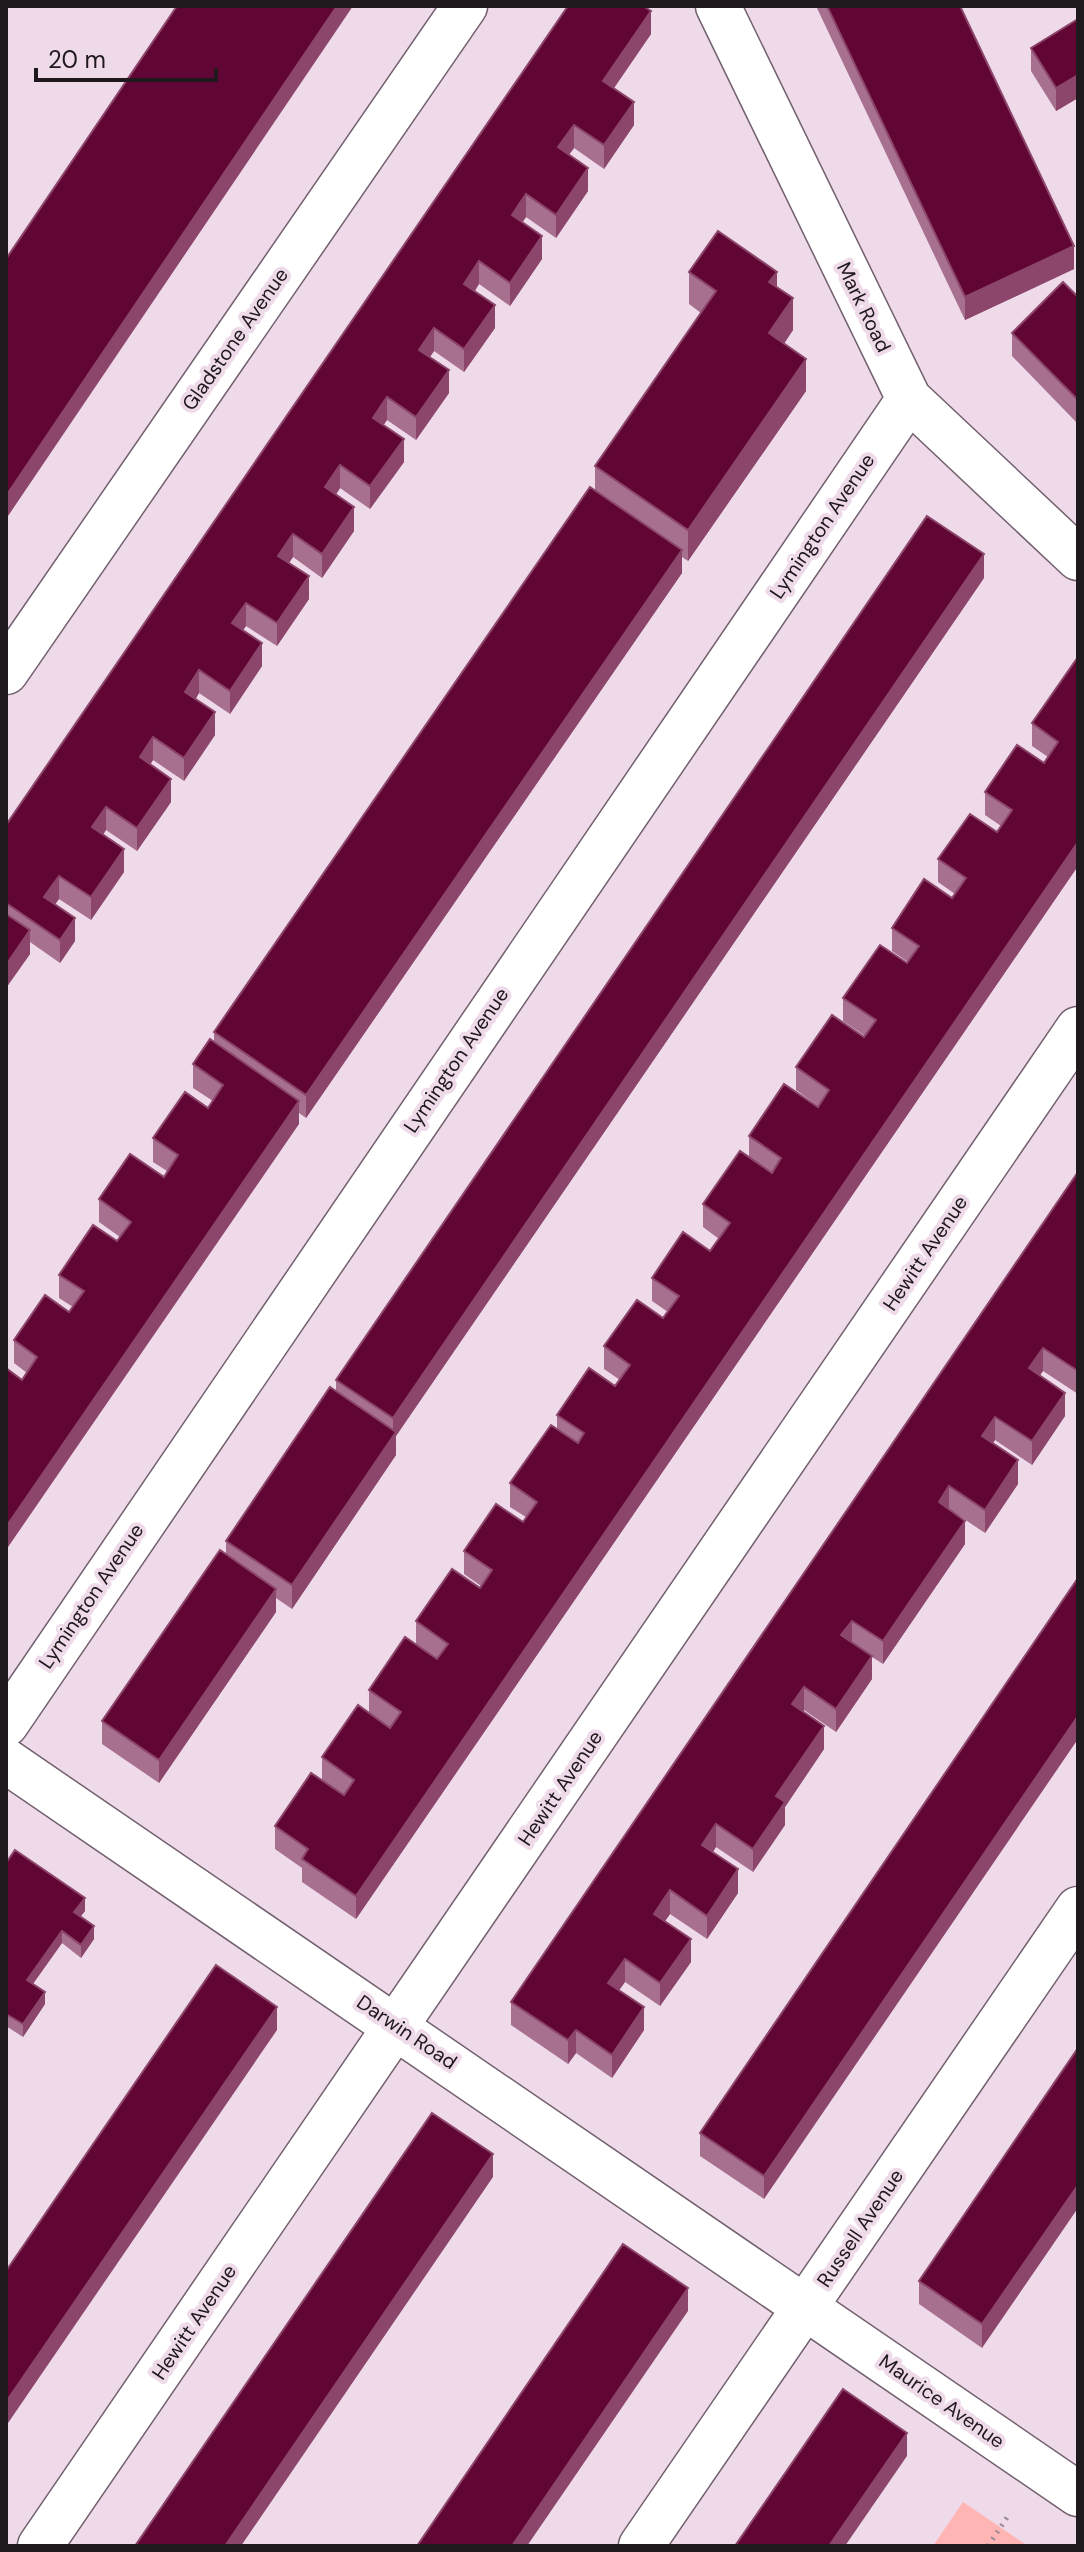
<svg xmlns="http://www.w3.org/2000/svg" width="1084" height="2552" viewBox="0 0 1084 2552" font-family="'DM Sans',sans-serif">
<style>
.green{fill:#ffb5b3}
.lines{fill:none;stroke-linecap:round;stroke-linejoin:round}
.minor-casing{stroke:#72606e;stroke-width:47}
.path{stroke:#9c8c98;stroke-width:5;stroke-dasharray:2 6;stroke-linecap:butt}
.minor{stroke:#fff;stroke-width:44}
.wall{fill:#a8708f}
.shaded-wall{fill:#8c466b}
.building{fill:#610634;stroke:#8c466b;stroke-width:2}
.labels{text-anchor:middle;stroke-width:8;stroke-linejoin:round;paint-order:stroke}
.street-label{font-size:20px;fill:#1f181d;stroke:#efdaea}
</style>
<rect width="100%" height="100%" fill="#efdaea"/>
<path class="green" d="M963 2502 1028 2546H933Z"/>
<g class="lines">
<g class="minor-casing">
<path id="minor" d="M718 6 909 399 1078 558
M6 672 465 6
M6 1724 909 399
M6 1761 1078 2494
M40 2546 1078 1029
M641 2546 1078 1909"/>
</g>
<path class="path" d="M988 2546 1010 2513"/>
<use href="#minor" class="minor"/>
</g>
<path class="wall" d="M568 6 651 34 614 88 634 125 604 169 574 148 569 154 588 191 556 238 526 217 522 222 542 259 510 306 479 284 475 291 495 328 464 372 434 351 430 357 449 393 416 440 387 420 383 425 404 462 370 509 340 488 336 495 354 531 322 578 293 557 289 563 309 599 277 646 246 626 243 630 262 666 230 714 199 693 196 699 215 735 184 781 153 760 150 765 171 802 137 851 106 830 103 835 124 872 91 920 59 899 55 904 75 941 60 963 30 942V954L6 988V825Z
M816 6H960L1074 269 965 320Z
M1078 19V98L1056 111 1031 71V48Z
M689 272 777 287 793 330 784 344 806 391 688 561 682 557V573L306 1118 299 1113V1124L22 1380 27 1373 14 1363V1340L69 1312 73 1307 59 1298V1275L117 1241 120 1237 99 1222V1199L164 1177 167 1171 153 1162V1138L208 1108 213 1101 193 1088V1064L214 1042V1032L595 490V466L701 313 689 304Z
M1078 295V422L1077 423 1012 356V333Z
M984 578 396 1436V1455L292 1609 276 1598V1612L159 1783 102 1744V1721L226 1554V1541L336 1391V1380Z
M1078 657V866L356 1919 302 1882V1868L275 1849V1826L322 1780V1757L369 1713V1690L416 1644V1621L480 1588 481 1586 464 1574V1551L523 1522 526 1517 510 1507V1483L557 1429V1415L615 1386 620 1380 604 1369V1346L663 1318 668 1312 652 1301V1278L710 1251 719 1239 703 1227V1204L749 1157V1136L818 1107V1106L796 1090V1067L864 1037 865 1036 843 1021V998L908 962 892 951V928L952 898 955 894 938 882V859L997 832 1001 826 985 815V792L1044 763 1048 757 1032 746V723Z
M1078 1172V1394L1043 1371 1040 1375 1065 1416 1032 1465 995 1440 993 1443 1018 1484 985 1533 949 1509 965 1544 883 1664 872 1657V1679L836 1732 804 1710 803 1711 824 1749 785 1807V1825L753 1872 716 1847 713 1852 738 1893 707 1939 670 1914 665 1921 691 1962 660 2006 625 1982 619 1990 644 2030 612 2078 576 2053 568 2064 511 2025V2002Z
M1078 1578 764 2199 700 2156V2133Z
M6 1863 85 1911 80 1917 94 1939 81 1958 62 1943 33 1984 45 2004 23 2037 6 2026Z
M1078 2048 982 2348 919 2304V2281Z"/>
<path class="shaded-wall" d="M337 6H353L6 519V496Z
M651 11V34L603 104V81Z
M1078 75V98L1056 111V88Z
M634 102V125L604 169V145Z
M574 125V148L558 170V147Z
M588 168V191L556 238V215Z
M526 194V217L512 238V215Z
M542 236V259L510 306V283Z
M1074 246V269L965 320V297Z
M479 261V284L464 307V284Z
M777 272V303L769 282Z
M793 298V330L769 365V333Z
M495 305V328L464 372V349Z
M434 328V351L419 373V350Z
M806 359V391L688 561V530Z
M449 370V393L416 440V417Z
M387 397V420L373 441V418Z
M404 439V462L370 509V486Z
M340 465V488L325 510V487Z
M354 507V531L322 578V554Z
M293 534V557L278 579V556Z
M682 550V573L306 1118V1095Z
M984 554V578L396 1436V1455L292 1609V1585L393 1437V1418Z
M309 576V599L277 646V623Z
M246 603V626L232 646V623Z
M262 643V666L230 714V691Z
M199 670V693L185 715V692Z
M215 712V735L184 781V758Z
M153 737V760L140 781V757Z
M171 779V802L137 851V828Z
M106 807V830L92 851V827Z
M1078 842V866L356 1919V1896Z
M124 849V872L91 920V897Z
M59 876V899L44 920V897Z
M75 918V941L60 963V940Z
M30 930V954L6 988V965Z
M299 1101V1124L6 1550V1527Z
M1043 1348V1371L1029 1391V1368Z
M1065 1393V1416L1032 1465V1441Z
M995 1417V1440L982 1459V1436Z
M1018 1460V1484L985 1533V1510Z
M949 1486V1509L939 1502Z
M965 1521V1544L883 1664V1641Z
M276 1589V1612L159 1783V1760Z
M852 1621V1644L841 1635Z
M872 1656V1679L836 1732V1709Z
M804 1687V1710L792 1727V1704Z
M1078 1716V1739L764 2199V2176Z
M824 1726V1749L785 1807V1825L753 1872V1849L776 1796Z
M716 1824V1847L702 1868V1845Z
M738 1869V1893L707 1939V1916Z
M670 1890V1914L654 1937V1914Z
M85 1898V1911L74 1925V1912Z
M94 1926V1939L81 1958V1945Z
M62 1931V1943L27 1992V1980Z
M691 1939V1962L660 2006V1983Z
M625 1959V1982L608 2006V1983Z
M45 1992V2004L23 2037V2024Z
M277 2007V2030L6 2426V2402Z
M644 2007V2030L612 2078V2055Z
M576 2030V2053L568 2064V2040Z
M493 2154V2177L241 2546H225Z
M1078 2185V2208L982 2348V2324Z
M688 2288V2311L527 2546H512Z
M907 2433V2456L845 2546H829Z"/>
<path class="building" d="M177 6H337L6 496V259Z
M568 6H643L651 11 603 81 634 102 604 145 574 125 558 147 588 168 556 215 526 194 512 215 542 236 510 283 479 261 464 284 495 305 464 349 434 328 419 350 449 370 416 417 387 397 373 418 404 439 370 486 340 465 325 487 354 507 322 554 293 534 278 556 309 576 277 623 246 603 232 623 262 643 230 691 199 670 185 692 215 712 184 758 153 737 140 757 171 779 137 828 106 807 92 827 124 849 91 897 59 876 44 897 75 918 60 940 6 903V825Z
M827 6H960L1074 246 965 297Z
M1078 19V75L1056 88 1031 48Z
M718 231 777 272 769 282 793 298 769 333 806 359 688 530 595 466 716 291 689 272Z
M1063 282 1077 296 1078 295 1077 399 1012 333Z
M590 487 682 550 306 1095 214 1032Z
M927 516 984 554 393 1418 336 1380Z
M1078 657V842L356 1896 302 1859 308 1849 275 1826 311 1773 344 1795 354 1780 322 1757 358 1705 390 1728 401 1712 369 1690 405 1637 437 1659 448 1644 416 1621 452 1569 480 1588 492 1570 464 1551 496 1504 523 1522 537 1502 510 1483 551 1425 578 1443 584 1433 557 1415 589 1368 615 1386 630 1365 604 1346 637 1300 663 1318 679 1296 652 1278 683 1232 710 1251 730 1223 703 1204 740 1151 772 1173 781 1158 749 1136 784 1084 818 1107 829 1090 796 1067 832 1015 864 1037 876 1020 843 998 880 945 907 963 919 946 892 928 924 879 952 898 966 878 938 859 970 814 997 832 1012 810 985 792 1017 745 1044 763 1058 742 1032 723Z
M6 914 30 930 6 965Z
M210 1039 299 1101 6 1527V1368L22 1380 37 1357 14 1340 45 1295 69 1312 84 1291 59 1275 93 1225 117 1241 131 1222 99 1199 130 1154 164 1177 178 1155 153 1138 185 1092 208 1108 223 1085 193 1064Z
M1078 1172V1371L1043 1348 1029 1368 1065 1393 1032 1441 995 1417 982 1436 1018 1460 985 1510 949 1486 939 1502 965 1521 883 1641 852 1621 841 1635 872 1656 836 1709 804 1687 792 1704 824 1726 776 1796 785 1802 753 1849 716 1824 702 1845 738 1869 707 1916 670 1890 654 1914 691 1939 660 1983 625 1959 608 1983 644 2007 612 2055 576 2030 568 2040 511 2002Z
M330 1387 396 1432 292 1585 226 1541Z
M220 1550 276 1589 159 1760 102 1721Z
M1078 1578V1716L764 2176 700 2133Z
M15 1850 85 1898 74 1912 94 1926 81 1945 62 1931 27 1980 45 1992 23 2024 6 2014V1863Z
M216 1965 277 2007 6 2402V2271Z
M1078 2048V2185L982 2324 919 2281Z
M432 2113 493 2154 225 2546H135Z
M623 2244 688 2288 512 2546H417Z
M843 2389 907 2433 829 2546H735Z"/>
<g class="labels">
<g class="street-label">
<text transform="translate(864 307) rotate(64)" y="7">Mark Road</text>
<text transform="translate(235 339) rotate(-55)" y="7">Gladstone Avenue</text>
<text transform="translate(822 526) rotate(-56)" y="7">Lymington Avenue</text>
<text transform="translate(456 1060) rotate(-56)" y="7">Lymington Avenue</text>
<text transform="translate(925 1253) rotate(-56)" y="7">Hewitt Avenue</text>
<text transform="translate(91 1596) rotate(-56)" y="7">Lymington Avenue</text>
<text transform="translate(560 1788) rotate(-56)" y="7">Hewitt Avenue</text>
<text transform="translate(407 2032) rotate(34)" y="7">Darwin Road</text>
<text transform="translate(860 2228) rotate(-56)" y="7">Russell Avenue</text>
<text transform="translate(194 2322) rotate(-56)" y="7">Hewitt Avenue</text>
<text transform="translate(942 2401) rotate(35)" y="7">Maurice Avenue</text>
</g>
</g>
<rect width="1084" height="2552" fill="none" stroke="#1f181d" stroke-width="16"/>
<path d="M36 68v12h180v-12" fill="none" stroke="#1f181d" stroke-width="4"/>
<text x="48" y="68" font-size="24" fill="#1f181d" stroke="#efdaea" stroke-width="6" paint-order="stroke">20 m</text>
</svg>
